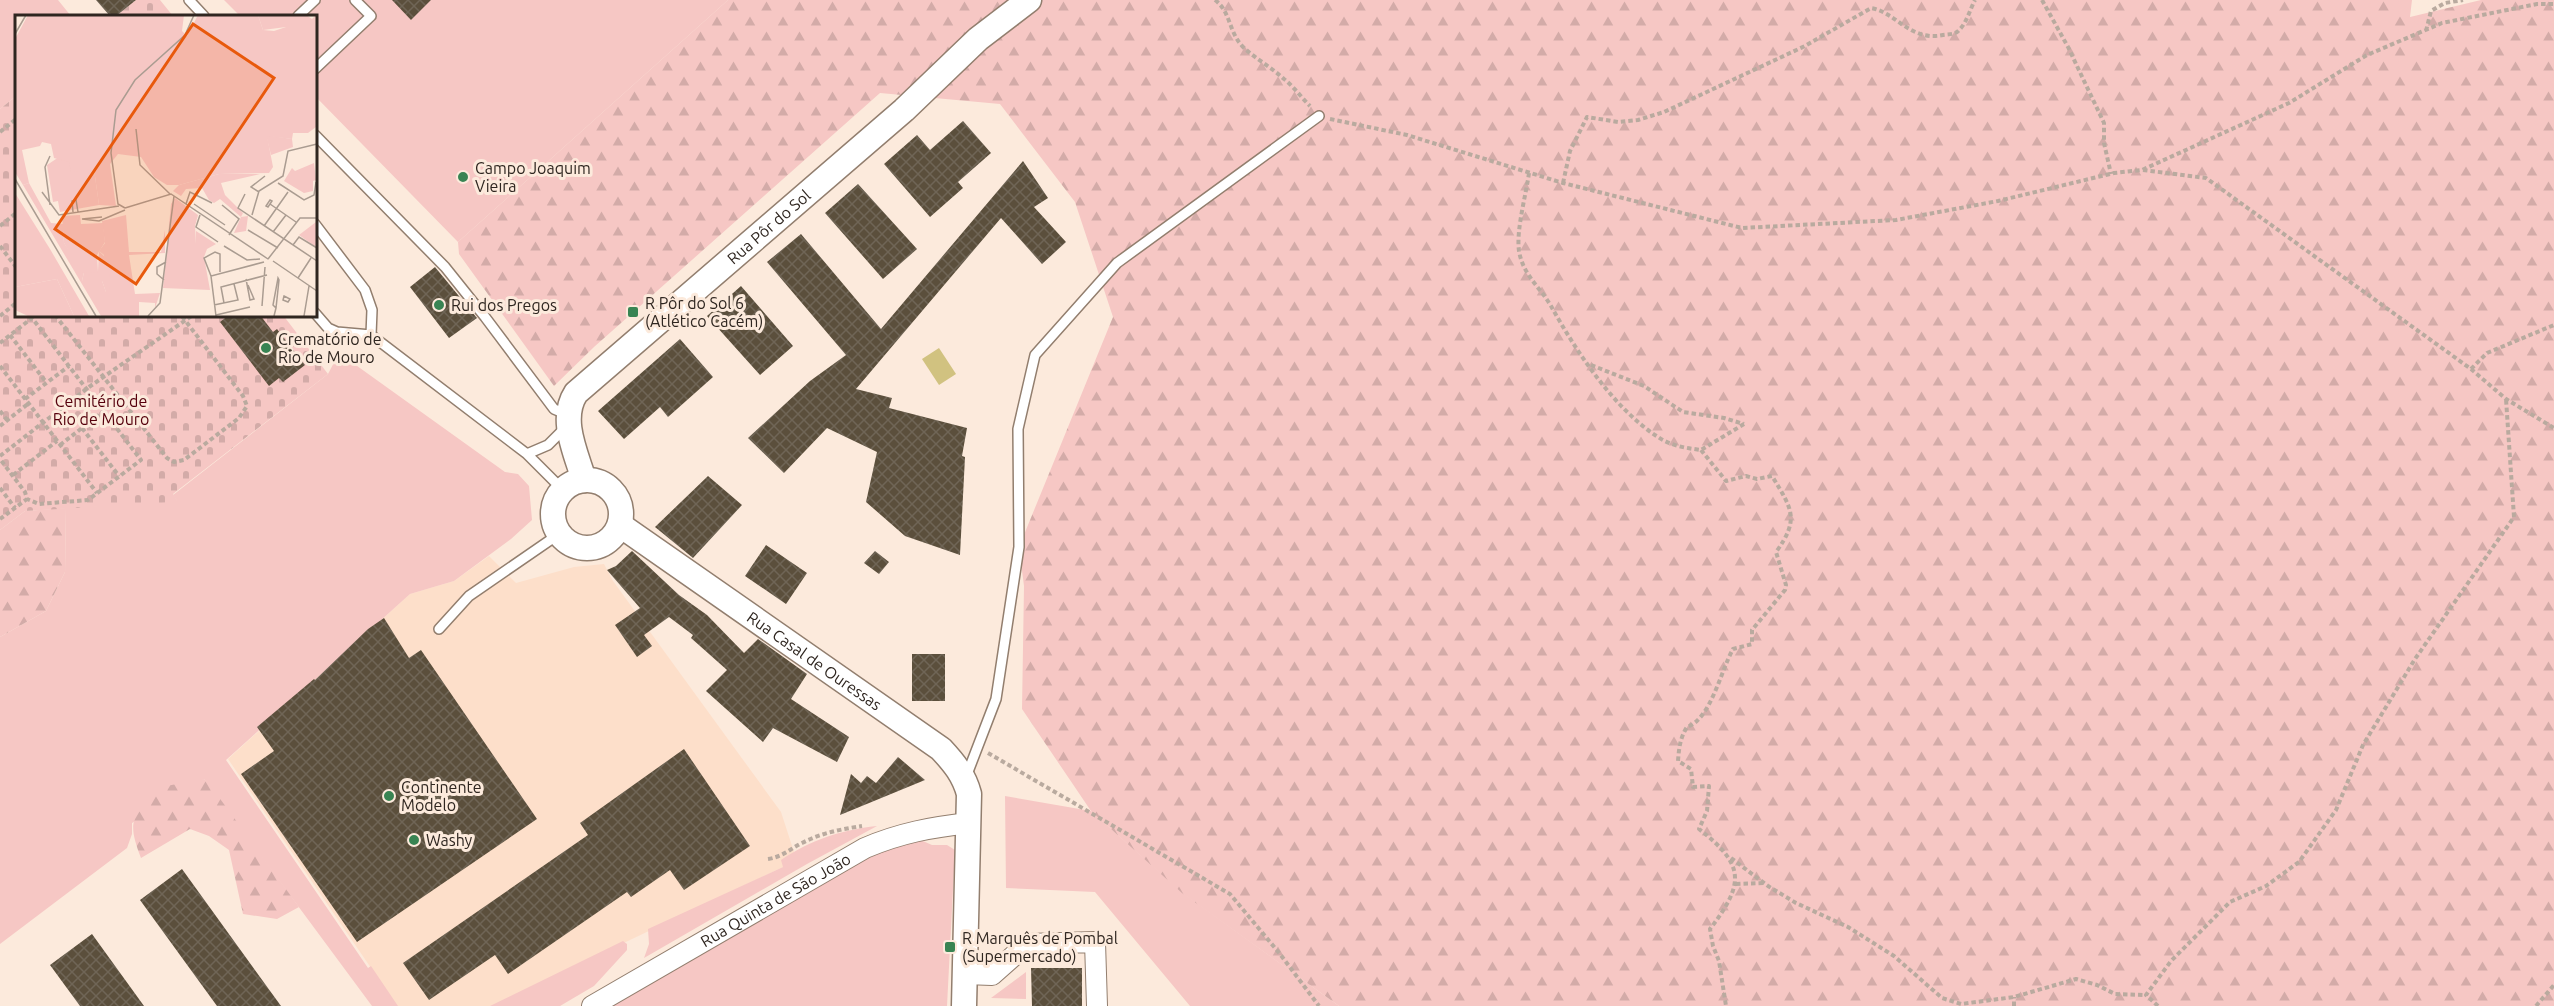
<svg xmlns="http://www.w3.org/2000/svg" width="2554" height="1006" viewBox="0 0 2554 1006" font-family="Ubuntu,sans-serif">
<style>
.built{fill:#fddfca}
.green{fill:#f6c7c4}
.forest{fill:url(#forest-firs)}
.cemetery{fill:url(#cemetery-stones)}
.water{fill:#d1c280}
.building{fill:url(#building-cross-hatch)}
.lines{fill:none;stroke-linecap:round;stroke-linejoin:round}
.service-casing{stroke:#927e6e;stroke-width:12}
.minor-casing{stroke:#927e6e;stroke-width:22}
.tertiary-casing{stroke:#927e6e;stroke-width:27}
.path{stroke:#b9aa9f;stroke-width:4;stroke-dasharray:4.5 3;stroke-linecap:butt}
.service{stroke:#fff;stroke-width:9}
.minor{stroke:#fff;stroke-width:20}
.tertiary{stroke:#fff;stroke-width:24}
.poi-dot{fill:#388453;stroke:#fceadc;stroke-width:2}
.labels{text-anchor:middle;stroke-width:6;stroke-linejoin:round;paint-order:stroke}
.poi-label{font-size:16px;fill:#2f2620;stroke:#fceadc;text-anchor:start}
.street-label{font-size:16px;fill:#2f2620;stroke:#fceadc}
.park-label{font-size:16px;fill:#55000c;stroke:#fceadc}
.inset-road{fill:none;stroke:#aa9c91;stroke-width:1.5}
.view{fill:#e8590c;fill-opacity:0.15;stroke:#e8590c;stroke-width:3}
.inset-edge{fill:none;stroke:#2f2620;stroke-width:3}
</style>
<defs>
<pattern id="forest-firs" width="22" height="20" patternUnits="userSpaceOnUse" patternTransform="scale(1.5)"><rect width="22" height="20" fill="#f6c7c4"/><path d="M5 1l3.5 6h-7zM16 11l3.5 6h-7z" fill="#d3aba8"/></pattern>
<pattern id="cemetery-stones" width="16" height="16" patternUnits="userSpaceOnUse" patternTransform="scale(1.5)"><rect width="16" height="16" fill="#f6c7c4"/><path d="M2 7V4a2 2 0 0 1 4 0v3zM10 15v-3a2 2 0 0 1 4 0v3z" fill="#d3aba8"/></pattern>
<pattern id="building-cross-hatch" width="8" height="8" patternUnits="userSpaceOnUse" patternTransform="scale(1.5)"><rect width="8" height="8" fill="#5b4f3c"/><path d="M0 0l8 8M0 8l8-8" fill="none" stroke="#6f6556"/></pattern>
</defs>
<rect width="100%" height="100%" fill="#fceadc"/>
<path class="built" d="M489 556 516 583 574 567 604 564 613 581 781 812 794 852 783 867 492 1006H397L228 759 410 594 454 581Z"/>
<path class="green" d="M0 0H58L71 16H16V96L0 109Z
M224 0H728L458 242 315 96V16H240Z
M339 353 505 472 518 474 529 486 532 520 511 539 454 581 410 594 226 760 368 968 371 966 398 1006H372L204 779 132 823V834L127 848 0 944V637L46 611 65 572 66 508 177 501 173 495 328 374Z
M1005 796 1091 811 1183 893 1339 1006H1190L1095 892 1006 888Z
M877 826 807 864 644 958 649 944 648 929 783 867 781 860C811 840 840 830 877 826Z
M916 838 932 845H947L955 850 947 1006H603L880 848Z
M623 941 627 944V950L594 986 560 1006H490Z
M1026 972V999L991 998Z"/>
<path class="forest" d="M728 0H2412L2410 17 2481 0H2554V1006H1339L1182 893 1091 811 1022 709 1024 586 1019 547 1113 317 1075 202 1000 104 880 93 594 347 554 386 459 254 458 242Z
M66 508 65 572 46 611 0 637V530L25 511Z
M204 779 210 785 299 907 277 919 243 914 229 850 209 836 190 829 141 858C127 821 133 822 150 789Z"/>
<path class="cemetery" d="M136 0H160L173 16H116Z
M16 96V315H283L328 374 173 494 178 502 25 511 0 530V109Z"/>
<path class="water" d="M939 348 956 374 939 385 922 359Z"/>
<path class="building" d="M96 0H136L116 16H110Z
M392 0H431L411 20Z
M963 121 991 153 958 182 963 188 930 217 884 164 917 135 930 150Z
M1023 161 1048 198 1034 207 1066 242 1042 264 1001 218 856 389 892 398 889 408 967 428 962 456 965 457 960 555 905 536 866 502 877 452 827 428 784 473 748 438 810 381 846 355 767 262 801 234 881 329Z
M858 184 917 249 883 279 825 213Z
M435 267 477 318 449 338 410 287Z
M741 286 793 346 760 375 707 316Z
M229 315H260L273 332 277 329 305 365 283 382 279 378 269 386 220 322Z
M680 339 713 377 668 417 660 407 624 439 598 411Z
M708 476 742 505 693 558 655 527Z
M766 545 807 573 786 604 745 576Z
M632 551 679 595 707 615 744 653 758 639 807 674 791 699 849 737 837 762 773 728 763 742 706 691 727 670 691 638 693 635 669 617 644 635 652 646 637 657 615 625 640 608 607 570 616 566Z
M875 551 889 562 879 574 864 563Z
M384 618 409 658 421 650 537 819 357 942 241 774 274 751 257 727 314 679 315 680 368 629Z
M912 654H945V701H912Z
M684 749 750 846 684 890 670 870 631 897 627 892 508 974 495 955 429 1000 403 963 588 835 580 823Z
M898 757 925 780 840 815 851 774 861 783 867 776 876 783Z
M182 869 281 1006H217L140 900Z
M92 934 144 1006H80L50 965Z
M1031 968H1082V1006H1032Z"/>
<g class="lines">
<g class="service-casing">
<path id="service" d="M189 0 204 16
M298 16 315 0
M315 69 371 16 355 0
M315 135 445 267 485 317 554 409 568 415
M315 224 365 290 372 310 371 335
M315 313 328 328 337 332 371 335 527 454 563 490
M527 454 548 445 565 428
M439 629 469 596 559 534
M966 777 996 699 1019 547 1018 429 1035 355 1117 263 1319 116"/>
</g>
<g class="minor-casing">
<g id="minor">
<path d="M965 974 992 975 1027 944 1095 942 1097 1006"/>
<path id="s1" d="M592 1006 865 848C900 833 932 827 970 823"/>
</g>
</g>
<g class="tertiary-casing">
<g id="tertiary">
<circle cx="587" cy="514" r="34"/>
<path id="s2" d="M584 480C576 453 559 419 576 393L904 110 978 39 1029 0"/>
<path id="s3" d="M620 525 941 749C954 763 964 775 969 794L964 1006"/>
</g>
</g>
<path class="path" d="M1215 0C1231 12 1228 31 1243 47 1256 59 1271 67 1284 79 1293 86 1301 97 1310 106
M2042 0 2068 47 2104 123V143L2111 174
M2426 31 2431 11 2445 3 2463 0
M1330 119 1407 135 1563 183 1742 228 1896 220 1998 201 2114 173 2142 170 2289 103 2367 55 2442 23 2537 4H2554
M0 132 16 119
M2143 170 2206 178 2471 369 2506 399 2554 428
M1529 173C1526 195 1516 230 1519 251 1523 275 1540 287 1551 306 1576 351 1614 409 1658 437 1671 446 1686 448 1701 450L1744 424
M1563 183 1570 151 1587 117 1618 122 1638 120 1664 112 1805 46 1871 8C1896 12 1910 42 1943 35 1949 34 1956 35 1960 29 1967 22 1970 9 1975 0
M0 226 16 213
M0 246 16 267
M55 315 167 458 174 462 184 460 239 418 247 406 243 396 181 315
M0 316 16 303
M10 335 46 382
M0 343 32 318 141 460 88 500 39 504 27 499 25 492 0 459
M1591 365 1644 386 1683 412 1724 418 1744 424
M0 366 97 493
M2471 369 2487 353 2554 325
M25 399 69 366
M0 411 7 420
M0 426 29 403
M82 428 119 476
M60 445 104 411
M1701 450 1726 481 1746 476 1757 479 1772 476C1792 509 1800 519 1776 552L1786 585 1785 590 1752 630V644L1733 649C1721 670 1711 719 1687 727 1680 738 1679 748 1678 761L1691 769 1693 787 1709 786 1707 811 1699 829C1745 865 1745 883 1710 929L1713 946 1719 961 1726 1006
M0 456 89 387 193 315
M13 475 57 441
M0 488 15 508
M0 519 27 499
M988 753 1230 894 1280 954 1319 1006
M1731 858 1768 886 1796 903 1848 927 1894 956 1942 998 1961 1004 2014 997 2076 979 2097 985 2115 994 2146 995
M768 859C782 857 790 849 802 843 821 833 842 829 862 826
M1736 884 1763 883
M2014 1006V997
M2158 1006 2146 995 2171 961 2230 902 2266 886 2299 862 2336 810 2363 745 2415 659 2514 517 2506 399
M2536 1006 2554 985"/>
<use href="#service" class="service"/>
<use href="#minor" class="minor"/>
<use href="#tertiary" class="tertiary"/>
</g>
<g class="poi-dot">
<circle cx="463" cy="177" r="6"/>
<circle cx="439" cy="305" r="6"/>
<rect x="627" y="306" width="12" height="12" rx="3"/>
<circle cx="266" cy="348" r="6"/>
<circle cx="389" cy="796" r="6"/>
<circle cx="414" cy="840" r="6"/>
<rect x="944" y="941" width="12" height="12" rx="3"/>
</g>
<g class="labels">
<g class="poi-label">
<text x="475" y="174">Campo Joaquim<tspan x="475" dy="18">Vieira</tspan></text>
<text x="645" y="309">R Pôr do Sol 6<tspan x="645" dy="18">(Atlético Cacém)</tspan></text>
<text x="451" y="311">Rui dos Pregos</text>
<text x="278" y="345">Crematório de<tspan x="278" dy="18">Rio de Mouro</tspan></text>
<text x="401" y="793">Continente<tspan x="401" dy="18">Modelo</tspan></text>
<text x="426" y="846">Washy</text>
<text x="962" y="944">R Marquês de Pombal<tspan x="962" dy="18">(Supermercado)</tspan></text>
</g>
<g class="street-label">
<text dy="6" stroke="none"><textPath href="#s2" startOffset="345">Rua Pôr do Sol</textPath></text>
<text dy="6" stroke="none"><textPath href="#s3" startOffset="237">Rua Casal de Ouressas</textPath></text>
<text dy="6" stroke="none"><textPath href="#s1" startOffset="212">Rua Quinta de São João</textPath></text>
</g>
<g class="park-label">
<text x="101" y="407">Cemitério de<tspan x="101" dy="18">Rio de Mouro</tspan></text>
</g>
</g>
<g transform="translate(15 15)">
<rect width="302" height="302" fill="#fceadc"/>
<path d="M243 0H271V12L248 15ZM251 120 277 124 278 132 256 140ZM44 142 79 154 84 190 45 197 43 186 38 187 32 150ZM204 159H245L206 168 210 180 228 198 226 202 233 201 231 216 219 218 226 202 205 184 199 188 194 185 187 173 171 174 166 181 158 176 164 170ZM14 168 36 208 48 209 49 228 69 257 67 266H87L91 277 89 240 84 236 90 228 87 206 111 200 114 237H146L150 215V238L114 240 120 279 145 278 140 293V288L124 287V301H86L8 170ZM0 178 35 234 74 301H59L42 264 0 272ZM160 183 183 200 180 211 181 229V216L201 229 192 234 189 242 195 275 148 273 156 189ZM301 207V232L284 220Z" fill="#f6c7c4"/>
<path d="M13 0H169L167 16 172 21 183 0H243L248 15 259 16 271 12V0H291L297 4 301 0V112L293 118H278L277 124 252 121 258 152 254 158 204 159 164 170H152L139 162 126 142 103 139 95 149 101 191 84 190 79 154 56 157 54 147 39 143 36 129 27 127 25 131 7 135 14 168 8 170 0 157V24ZM84 236 92 244 94 258 95 276 91 277 87 266 71 274 67 266 69 257 83 256ZM42 264 59 301H13L0 295V272Z" fill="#f6c7c4"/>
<path d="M65 200 66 209 88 208 90 227 82 240 83 257 67 258 49 228 47 201Z" fill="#f6c7c4"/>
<path d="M299 148 301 165 298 166V176L289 178 269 166 277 153 280 156Z" fill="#f6c7c4"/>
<path class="inset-road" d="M0 19 11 0M121 114 125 150 155 179M0 164 81 301M263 168 289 185 299 180 301 167M27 177 44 200 104 191M244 177 236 172 250 161M230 179 223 193 302 246M255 185 257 186 253 192 251 191ZM171 189 175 177 197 188M179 189 210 210M255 189 281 207M35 190 30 152 35 141M207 190 224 204 214 220M110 193 103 189 96 138 101 95 120 65 170 20 179 0M110 193 156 179 253 244M58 197 57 186 61 185 63 197M185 200 181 212 203 227M237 200 244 176 268 161 273 136 302 129M87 202 67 204 84 206 110 195M249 211 273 177M233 215 263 233M258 217 271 200M278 230 284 222 302 233M209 231 232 245 245 244M253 244 285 203H302M258 246 302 276M196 261 189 243 200 237 205 239V257M283 263 296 243M231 264 235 285 239 284 233 270M149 265 142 259V252L151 247M269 281 275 284 273 287 268 285ZM209 288 206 272 252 260M199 290 223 285 219 269M247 291 250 252M201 300 235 292M133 301 145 288 159 181M201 301 196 261 249 247M259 301 261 293 264 265 263 263 258 290 261 293M289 301 294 271"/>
<path class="view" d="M178 9 259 63 121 269 40 214Z"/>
<rect width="302" height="302" class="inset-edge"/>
</g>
</svg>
